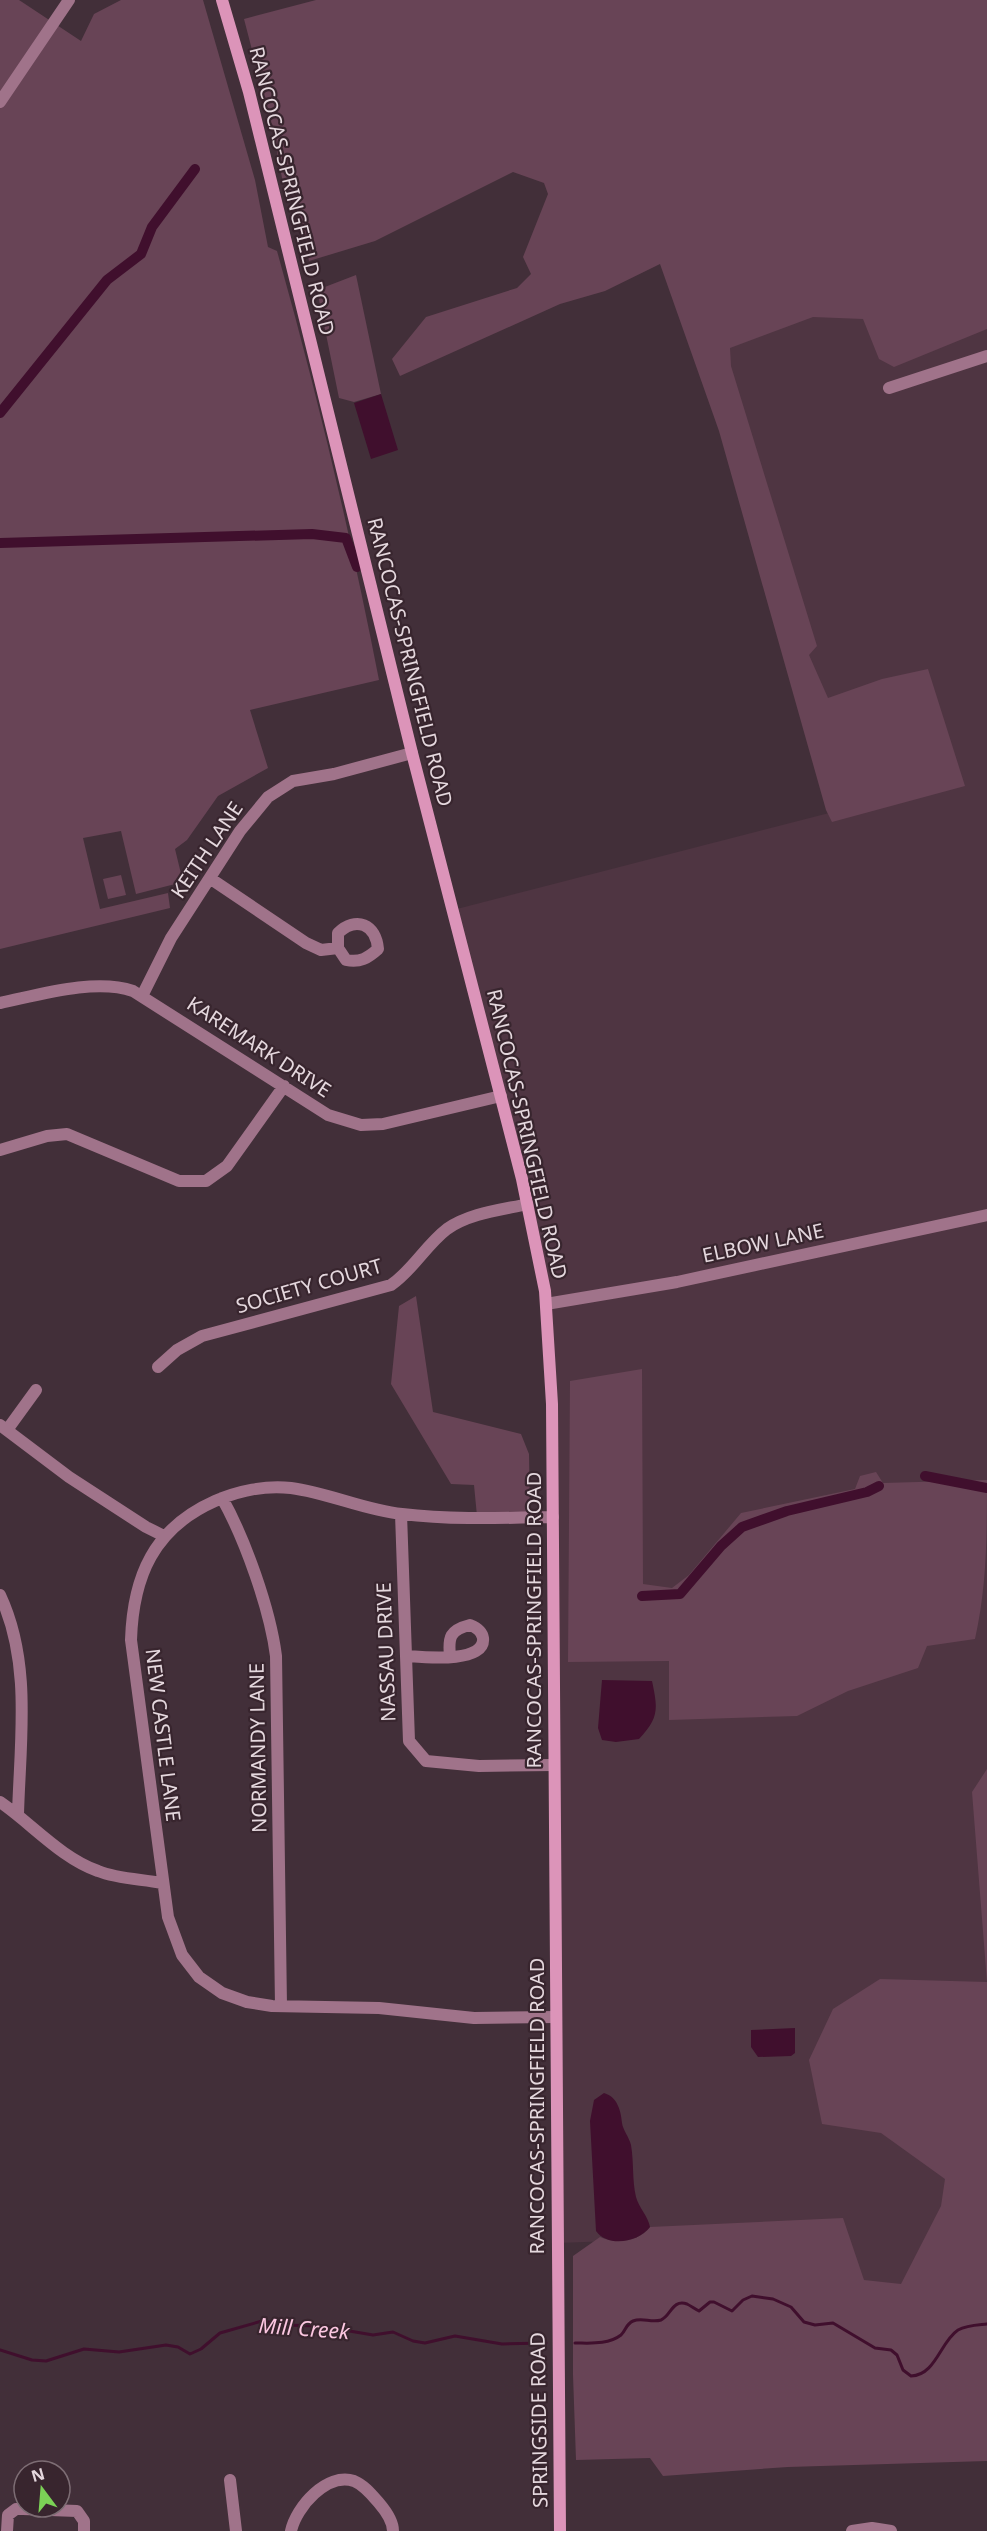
<svg xmlns="http://www.w3.org/2000/svg" width="987" height="2531" viewBox="0 0 987 2531" font-family="'Noto Sans',sans-serif">
<style>
.built{fill:#4f3542}
.green{fill:#684456}
.water{fill:#400f2d}
.lines{fill:none;stroke-linecap:round;stroke-linejoin:round}
.stream{stroke:#400f2d;stroke-width:3}
.canal{stroke:#400f2d;stroke-width:10}
.minor{stroke:#a0738a;stroke-width:12}
.tertiary{stroke:#a0738a;stroke-width:12}
.secondary{stroke:#dc94b9;stroke-width:12}
.labels{text-anchor:middle;stroke-width:4.5;stroke-linejoin:round;paint-order:stroke}
.street-label{font-size:20px;fill:#e5d8de;stroke:#38252e}
.water-label{font-size:21px;font-style:italic;fill:#fcc7e1;stroke:#38252e}
</style>
<rect width="100%" height="100%" fill="#422f39"/>
<path class="built" d="M987 131V2161L912 2290 884 2298 846 2272 834 2233 557 2243 545 1291 453 910 833 812 680 272Z"/>
<path class="green" d="M0 0H19L81 41 94 14 121 0H203L255 180 268 247 277 251C317 393 351 536 379 680L250 710 268 768 218 796 187 840 175 849 183 882 136 894 121 831 83 838 100 909 168 893 170 908 0 949Z
M316 0H987V329L894 367 879 359 863 319 813 317 730 348 731 366 817 646 809 655 828 698 882 679 928 669 965 786 832 822 826 810 719 431 660 264 605 291 560 304 400 376 392 359 426 317 517 288 531 274 523 257 548 194 544 183 513 172 375 241 309 261 297 206 282 178 273 131 244 19Z
M356 275 381 394 354 402 339 398 317 290Z
M121 875 126 895 108 899 103 879Z
M416 1296 433 1412 521 1434 529 1454 530 1515 477 1516 474 1485 451 1484 391 1384 399 1306Z
M642 1369 643 1584 672 1588 689 1575 741 1513 855 1489 860 1476 876 1472 883 1483 987 1480C987 1534 987 1586 975 1639L927 1646 918 1668 848 1691 797 1716 669 1720V1661L568 1662 570 1381Z
M987 1769V2461L788 2467 663 2476 650 2458 576 2460 573 2375V2256L600 2237C616 2244 639 2242 650 2227L843 2218 864 2280 901 2284 941 2206 945 2179 881 2133 822 2124 809 2060 833 2009 880 1979 987 1982 972 1792Z"/>
<path class="water" d="M381 394 398 450 371 459 354 403Z
M602 1680 652 1681C658 1709 659 1718 639 1739L616 1742 602 1740 598 1728Z
M795 2028V2053L791 2056 758 2057 751 2047V2030Z
M604 2093C618 2097 621 2112 622 2123 623 2130 629 2137 631 2145 634 2162 632 2180 636 2197 639 2208 648 2216 650 2227 639 2242 608 2248 596 2231L590 2121 594 2100Z"/>
<g class="lines">
<path class="stream" d="M575 2343C590 2343 608 2345 621 2335 626 2330 626 2324 633 2321 642 2317 651 2323 661 2320 671 2316 672 2299 687 2304 691 2306 695 2309 699 2311L710 2302H714L732 2311 743 2300 752 2296 773 2299 791 2307 804 2322 815 2325 833 2323 875 2348 891 2350 897 2355 903 2370 911 2376C936 2375 940 2342 958 2330 967 2325 978 2325 987 2324
M0 2350 32 2360 46 2361 84 2349 119 2352 166 2345 178 2347 190 2354 201 2349 220 2333 262 2321 283 2325 320 2326 373 2335 393 2332 413 2341 425 2343 455 2336 502 2344 546 2343"/>
<path class="canal" d="M0 413 107 280 141 254 152 227 195 169
M0 543 312 534 346 538 357 567
M925 1476 987 1488
M642 1596 680 1594 721 1546 742 1527 787 1511 867 1492 879 1486"/>
<path class="minor" d="M0 102 69 0
M889 388 987 356
M211 879 306 943 321 950 338 948V933C356 916 376 924 378 949 368 958 360 963 346 960L338 948
M142 996 171 938 240 831 268 797 293 781 334 774 412 753
M0 1003C39 995 95 978 133 991L328 1115 361 1125 383 1124 501 1096
M0 1150 47 1136 67 1134 179 1181H206L227 1166 284 1086
M158 1367 177 1350 202 1336 391 1285C413 1270 426 1245 447 1229 470 1213 501 1210 528 1204
M0 1425 69 1477 146 1527 164 1536
M7 1430 36 1390
M222 1498C245 1539 270 1609 276 1656L281 2006
M401 1514 409 1741 426 1761 479 1766 554 1765
M553 1517C503 1518 451 1520 402 1514 364 1510 329 1493 291 1488 266 1485 238 1491 215 1501 154 1528 133 1576 131 1640L168 1917 182 1955 199 1977 222 1993 247 2002 272 2006 379 2008 474 2018 556 2017
M0 1595C32 1663 20 1741 18 1814
M406 1656C422 1657 486 1664 483 1638 482 1631 475 1627 470 1625 450 1630 448 1637 450 1656
M0 1802C32 1824 61 1858 98 1871 118 1879 141 1879 162 1883
M230 2480 236 2531
M7 2531 8 2515 16 2509H23L77 2511 84 2521V2531
M291 2531C296 2507 327 2472 354 2481 364 2485 372 2495 379 2503 385 2510 393 2521 393 2531
M852 2531 872 2528 891 2531"/>
<path class="tertiary" d="M546 1304 677 1282 987 1215"/>
<path class="secondary" d="M222 0 249 92 412 753 522 1179 545 1291 552 1404 560 2531"/>
</g>
<g class="labels">
<g class="street-label">
<text transform="translate(292 191) rotate(76)" y="7">RANCOCAS-SPRINGFIELD ROAD</text>
<text transform="translate(410 662) rotate(76)" y="7">RANCOCAS-SPRINGFIELD ROAD</text>
<text transform="translate(207 850) rotate(-56)" y="7">KEITH LANE</text>
<text transform="translate(259 1047) rotate(33)" y="7">KAREMARK DRIVE</text>
<text transform="translate(527 1134) rotate(77)" y="7">RANCOCAS-SPRINGFIELD ROAD</text>
<text transform="translate(763 1243) rotate(-12)" y="7">ELBOW LANE</text>
<text transform="translate(309 1286) rotate(-16)" y="7">SOCIETY COURT</text>
<text transform="translate(534 1620) rotate(-90)" y="7">RANCOCAS-SPRINGFIELD ROAD</text>
<text transform="translate(386 1652) rotate(-92)" y="7">NASSAU DRIVE</text>
<text transform="translate(163 1735) rotate(83)" y="7">NEW CASTLE LANE</text>
<text transform="translate(258 1748) rotate(-91)" y="7">NORMANDY LANE</text>
<text transform="translate(537 2106) rotate(-90)" y="7">RANCOCAS-SPRINGFIELD ROAD</text>
<text transform="translate(539 2420) rotate(-91)" y="7">SPRINGSIDE ROAD</text>
</g>
<g class="water-label">
<text transform="translate(304 2329) rotate(4)" y="7">Mill Creek</text>
</g>
</g>
<g transform="translate(42 2489) rotate(344)"><circle r="28" fill="#38252e" stroke="#7d6d74" stroke-width="1.5"/>
<path d="M0-4.5L10 22L0 15L-10 22Z" fill="#7bd156"/>
<text y="-9" font-size="16" font-weight="bold" text-anchor="middle" fill="#e5d8de">N</text>
</g>
</svg>
